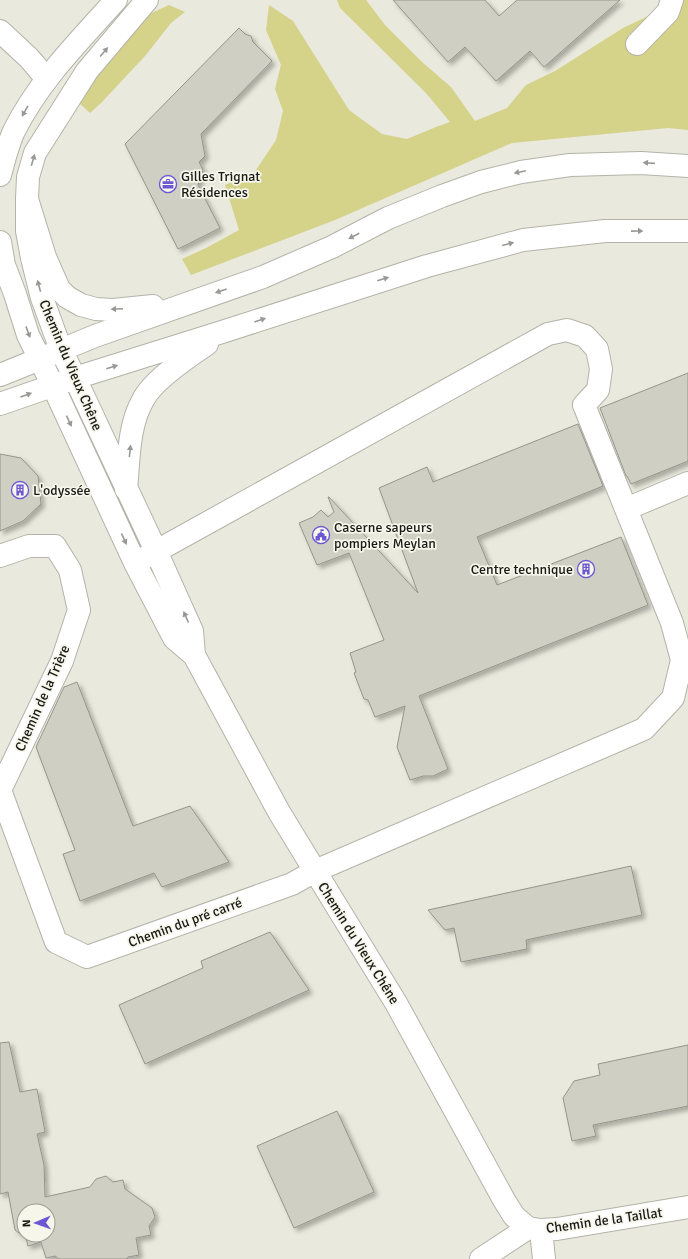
<svg xmlns="http://www.w3.org/2000/svg" width="688" height="1259" viewBox="0 0 688 1259" font-family="Signika,sans-serif">
<style>
.green{fill:#d5d28a}
.building{fill:#cfcfc4;stroke:#95958b;fill-rule:evenodd;filter:url(#shadow)}
.lines{fill:none;stroke-linecap:round;stroke-linejoin:round}
.minor-casing{stroke:#b3b3a9;stroke-width:24}
.major-casing{stroke:#b3b3a9;stroke-width:24}
.highway-casing{stroke:#b3b3a9;stroke-width:24}
.minor{stroke:#fff;stroke-width:22}
.major{stroke:#fff;stroke-width:22}
.highway{stroke:#fff;stroke-width:22}
.oneway{fill:#989896}
.labels{text-anchor:middle;stroke-width:3.5;stroke-linejoin:round;paint-order:stroke}
.poi-label{font-size:14px;fill:#1a1a16;stroke:#f6f6eb;text-anchor:start}
.street-label{font-size:14px;fill:#1a1a16;stroke:#f6f6eb}
</style>
<defs>
<filter id="shadow"><feDropShadow dx="3.5" dy="3.5" stdDeviation="2" flood-color="#0004"/></filter>
</defs>
<rect width="100%" height="100%" fill="#e9e9dd"/>
<path class="green" d="M337 0H366L385 25 422 62 451 87 475 121 507 108 526 85 555 71 623 28 682 0H688V130L668 128 512 143 335 220 191 275 182 259 206 248 239 230 225 185 254 173 276 140 283 111 275 89 281 65 266 30 269 5 293 21 349 110 382 134 407 139 436 127 450 122 426 93 340 8Z
M169 5 185 12 171 23 145 56 102 102 90 113 76 100 145 16Z"/>
<path class="building" d="M393 0H485L499 16 517 0H620L544 67 530 51 496 81 465 47 448 62Z
M239 28 245 34 251 36 253 42 272 61 201 134 205 156 199 162 203 170 198 185 220 228 178 249 125 144Z
M688 373V461L631 484 627 476H626L600 408Z
M578 424 603 486 477 537 497 585 621 537 648 605 419 696 448 769 433 776H423L410 780 397 747 405 706 375 717 368 700 364 699 354 673 356 672 350 653 384 640 349 553 317 565 299 523 313 517 321 510 328 517 334 512 328 497H329L418 593 379 488 427 467 433 482Z
M0 454 21 458 38 476 41 504 23 521 0 531Z
M77 682 133 826 190 806 229 862 162 887 154 873 80 901 63 854 75 850 36 747 64 687Z
M631 866 642 915 526 940 527 949 461 962 454 928 445 930 428 910Z
M270 932 309 990 145 1064 119 1005 203 968 201 961Z
M9 1042 20 1092 37 1089 45 1132 37 1134 44 1165 45 1197 90 1187 96 1179 106 1176 113 1182 123 1180 125 1189 152 1208 155 1217 149 1226 151 1235 136 1238 139 1255 128 1257 127 1259H59L55 1256 46 1258 41 1242 28 1246 26 1238 15 1230 8 1192 0 1194V1043ZM24 1211H48V1235H24Z
M688 1045V1106L593 1125 596 1136 572 1141 563 1098 574 1081 600 1075 598 1064Z
M337 1111 374 1192 294 1228 257 1146Z"/>
<g class="lines">
<g class="minor-casing">
<path id="minor" d="M0 31 29 58 46 78
M637 44 668 12 672 0
M75 378 156 551 192 631 194 655
M53 386 135 563 174 638 194 655 279 812 315 871 396 1003 504 1200 514 1216 528 1228
M626 509 688 483
M0 556 29 546H55L70 570 79 610 62 661 0 790
M0 790 56 942 87 957 292 884 315 871 644 729 673 698 682 660 672 623 584 405 598 390 601 369 597 349 585 336 567 330 548 334 135 563
M541 1230 544 1259
M481 1259 528 1228 541 1230 557 1229 688 1207"/>
</g>
<g class="major-casing">
<path id="major" d="M0 175C4 160 8 144 14 131 39 81 79 41 116 0
M0 242 4 265 15 294 28 335 53 386
M0 375 52 354
M0 404 75 378 61 350 42 298 32 258 27 231V199L28 177 35 153 87 71 147 0"/>
</g>
<g class="highway-casing">
<path id="highway" d="M27 199 45 257 59 289 67 297 81 305 96 309 113 310 153 306
M61 350 95 336 263 277 332 247 388 218 442 196 481 182 521 172 570 165 641 163 688 166
M75 378 222 332 427 266 523 240 605 231H688
M126 489C129 460 128 426 143 400 152 381 189 356 207 344"/>
</g>
<use href="#minor" class="minor"/>
<use href="#major" class="major"/>
<use href="#highway" class="highway"/>
</g>
<defs><path id="oneway-solid" d="M-6-.8H1V-3.2L6.5 0L1 3.2V.8H-6Z"/></defs>
<g class="oneway">
<use href="#oneway-solid" transform="translate(104 52) rotate(-50)"/>
<use href="#oneway-solid" transform="translate(25 111) rotate(120)"/>
<use href="#oneway-solid" transform="translate(33 160) rotate(-74)"/>
<use href="#oneway-solid" transform="translate(649 163) rotate(-176)"/>
<use href="#oneway-solid" transform="translate(520 172) rotate(168)"/>
<use href="#oneway-solid" transform="translate(637 231) rotate(-1)"/>
<use href="#oneway-solid" transform="translate(354 236) rotate(153)"/>
<use href="#oneway-solid" transform="translate(508 244) rotate(-15)"/>
<use href="#oneway-solid" transform="translate(383 279) rotate(-17)"/>
<use href="#oneway-solid" transform="translate(39 286) rotate(-105)"/>
<use href="#oneway-solid" transform="translate(221 291) rotate(161)"/>
<use href="#oneway-solid" transform="translate(117 309) rotate(177)"/>
<use href="#oneway-solid" transform="translate(260 320) rotate(-19)"/>
<use href="#oneway-solid" transform="translate(28 332) rotate(70)"/>
<use href="#oneway-solid" transform="translate(112 367) rotate(-17)"/>
<use href="#oneway-solid" transform="translate(26 395) rotate(-20)"/>
<use href="#oneway-solid" transform="translate(69 421) rotate(65)"/>
<use href="#oneway-solid" transform="translate(130 451) rotate(-84)"/>
<use href="#oneway-solid" transform="translate(124 539) rotate(65)"/>
<use href="#oneway-solid" transform="translate(186 617) rotate(-114)"/>
</g>
<defs>
<g id="office-ring" transform="scale(0.9)"><circle r="9.5" fill="#f6f6eb" stroke="#6c58d2" stroke-width="1.5"/><path d="M-6-3h4V-5.5h4V-3h4V5H-6ZM-1-4.5V-3h2v-1.5ZM-6 0V1H6V0Z" fill="#6c58d2"/></g>
<g id="building-ring" transform="scale(0.9)"><circle r="9.5" fill="#f6f6eb" stroke="#6c58d2" stroke-width="1.5"/><path d="M-4-6H4V6H1V3H-1V6H-4ZM-2.5-4.3h1.7v1.8h-1.7ZM.8-4.3h1.7v1.8H.8ZM-2.5-1h1.7V.8h-1.7ZM.8-1h1.7V.8H.8Z" fill="#6c58d2"/></g>
<g id="civic-ring" transform="scale(0.9)"><circle r="9.5" fill="#f6f6eb" stroke="#6c58d2" stroke-width="1.5"/><path d="M-.6-6.5H3V-4.5H.6V-3L4-1V1h2V6H-6V1h2V-1L-.6-3ZM-1.2 2.5V6h2.4V2.5Z" fill="#6c58d2"/></g>
</defs>
<g fill-rule="evenodd">
<use href="#office-ring" x="168" y="184"/>
<use href="#building-ring" x="20" y="490"/>
<use href="#civic-ring" x="321" y="535"/>
<use href="#building-ring" x="586" y="569"/>
</g>
<g class="labels">
<g class="poi-label">
<text x="181" y="181">Gilles Trignat<tspan x="181" dy="16">Résidences</tspan></text>
<text x="33" y="495">L'odyssée</text>
<text x="334" y="532">Caserne sapeurs<tspan x="334" dy="16">pompiers Meylan</tspan></text>
<text x="573" y="574" text-anchor="end">Centre technique</text>
</g>
<g class="street-label">
<text transform="translate(71 365) rotate(67)" y="5">Chemin du Vieux Chêne</text>
<text transform="translate(42 698) rotate(-66)" y="5">Chemin de la Trière</text>
<text transform="translate(185 922) rotate(-20)" y="5">Chemin du pré carré</text>
<text transform="translate(359 943) rotate(58)" y="5">Chemin du Vieux Chêne</text>
<text transform="translate(604 1220) rotate(-8)" y="5">Chemin de la Taillat</text>
</g>
</g>
<g transform="translate(36 1223) rotate(268)"><circle r="19" fill="#f6f6eb" stroke="#9e9e96"/>
<path d="M0-3L7 15L0 10L-7 15Z" fill="#6c58d2"/>
<text y="-6" font-size="11" font-weight="bold" text-anchor="middle" fill="#1a1a16">N</text>
</g>
</svg>
